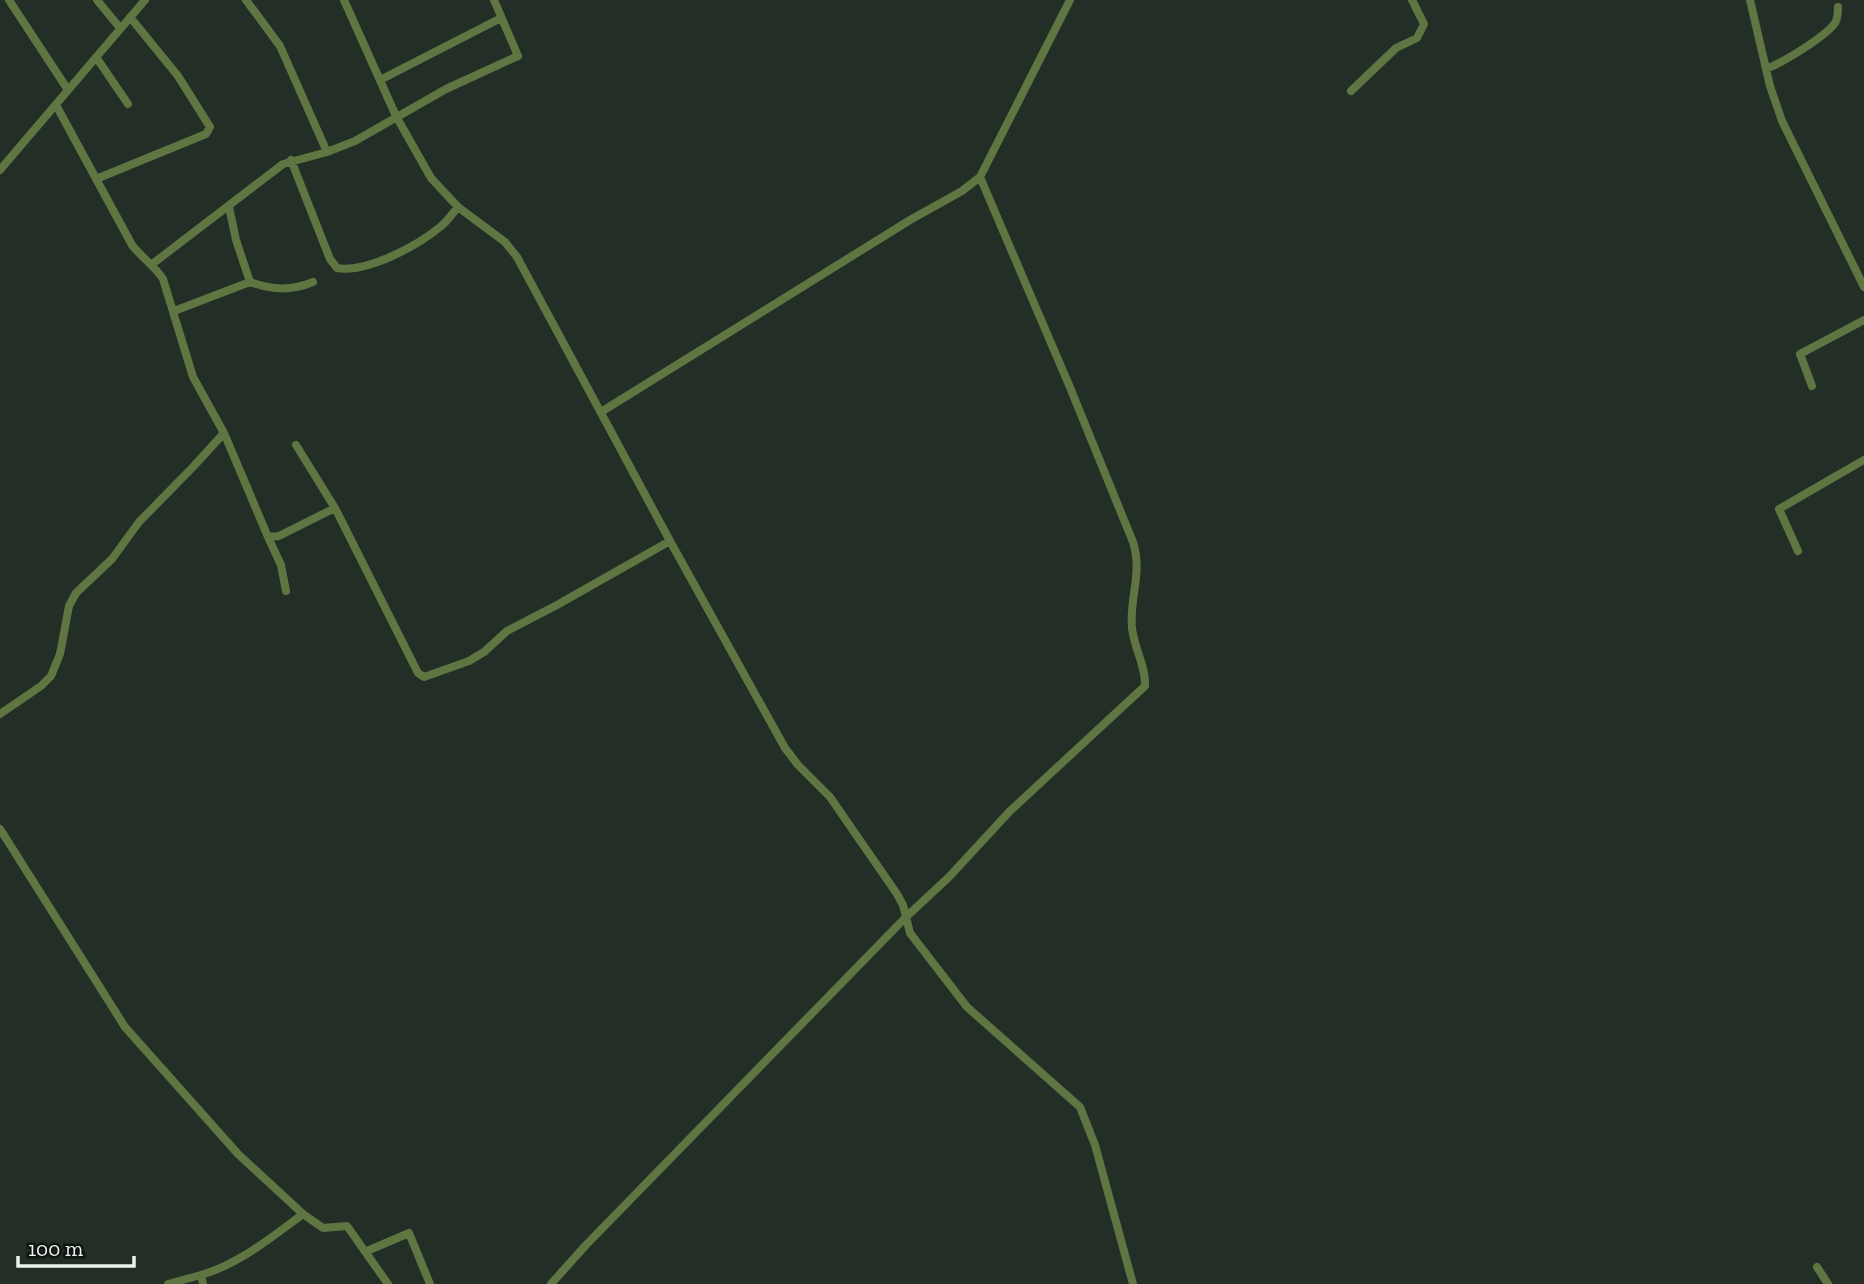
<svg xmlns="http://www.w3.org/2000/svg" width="1864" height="1284" viewBox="0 0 1864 1284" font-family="'Zilla Slab',serif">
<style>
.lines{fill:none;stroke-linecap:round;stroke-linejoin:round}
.minor{stroke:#5f7642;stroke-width:8}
</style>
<rect width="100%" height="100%" fill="#232e26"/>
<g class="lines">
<path class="minor" d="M9 0 68 90
M97 0 120 28
M344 0 396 116 431 178 458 207 505 242 517 257 670 541 785 748 798 765 830 797 897 894 903 905 910 933 967 1007 1080 1107 1095 1145 1133 1284
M1750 0 1770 86 1782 121 1864 287
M96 57 128 104
M1766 69C1782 63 1825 37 1835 23 1838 18 1838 12 1838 7
M380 80 501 18
M1351 91 1396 48 1417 38 1424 24 1412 0
M327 152 355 141 446 89 518 56 494 0
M291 160 330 259 337 268C367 273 417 246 440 227 447 222 452 214 458 207
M0 170 145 0
M96 179 206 134 210 127 178 76 130 17
M151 265 283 164 327 152 280 46 246 0
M250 282C272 290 291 291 313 282
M174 311 250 282 236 240 229 207
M1812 386 1800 354 1864 320
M601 412 910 220 962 191 980 177 1070 0
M224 433 268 537 279 536 335 508 418 673 424 677 469 661 484 652 507 631 557 605 670 541
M296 445 335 508
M268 537 281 565 286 591
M1798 551 1779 509 1864 460
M0 714 41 686 51 676 60 654 69 606 76 593 112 559 139 522 193 467 224 433 193 377 163 279C155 266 142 258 132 245L56 105
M0 829 125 1027 238 1154 303 1214 323 1228 347 1226 388 1284
M367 1251 409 1233 430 1284
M1817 1267 1828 1284
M168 1284 201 1275
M203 1284 201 1275C239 1264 272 1237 303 1214
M551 1284 586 1245 906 917 949 877 1010 811 1145 686C1146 666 1134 648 1132 628 1129 597 1143 574 1133 542L1069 385 980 177"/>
</g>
<path d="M18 1256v10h116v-10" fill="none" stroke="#edf4ef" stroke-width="3.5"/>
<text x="28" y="1256" font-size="21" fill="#edf4ef" stroke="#101511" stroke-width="5" paint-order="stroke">100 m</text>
</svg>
